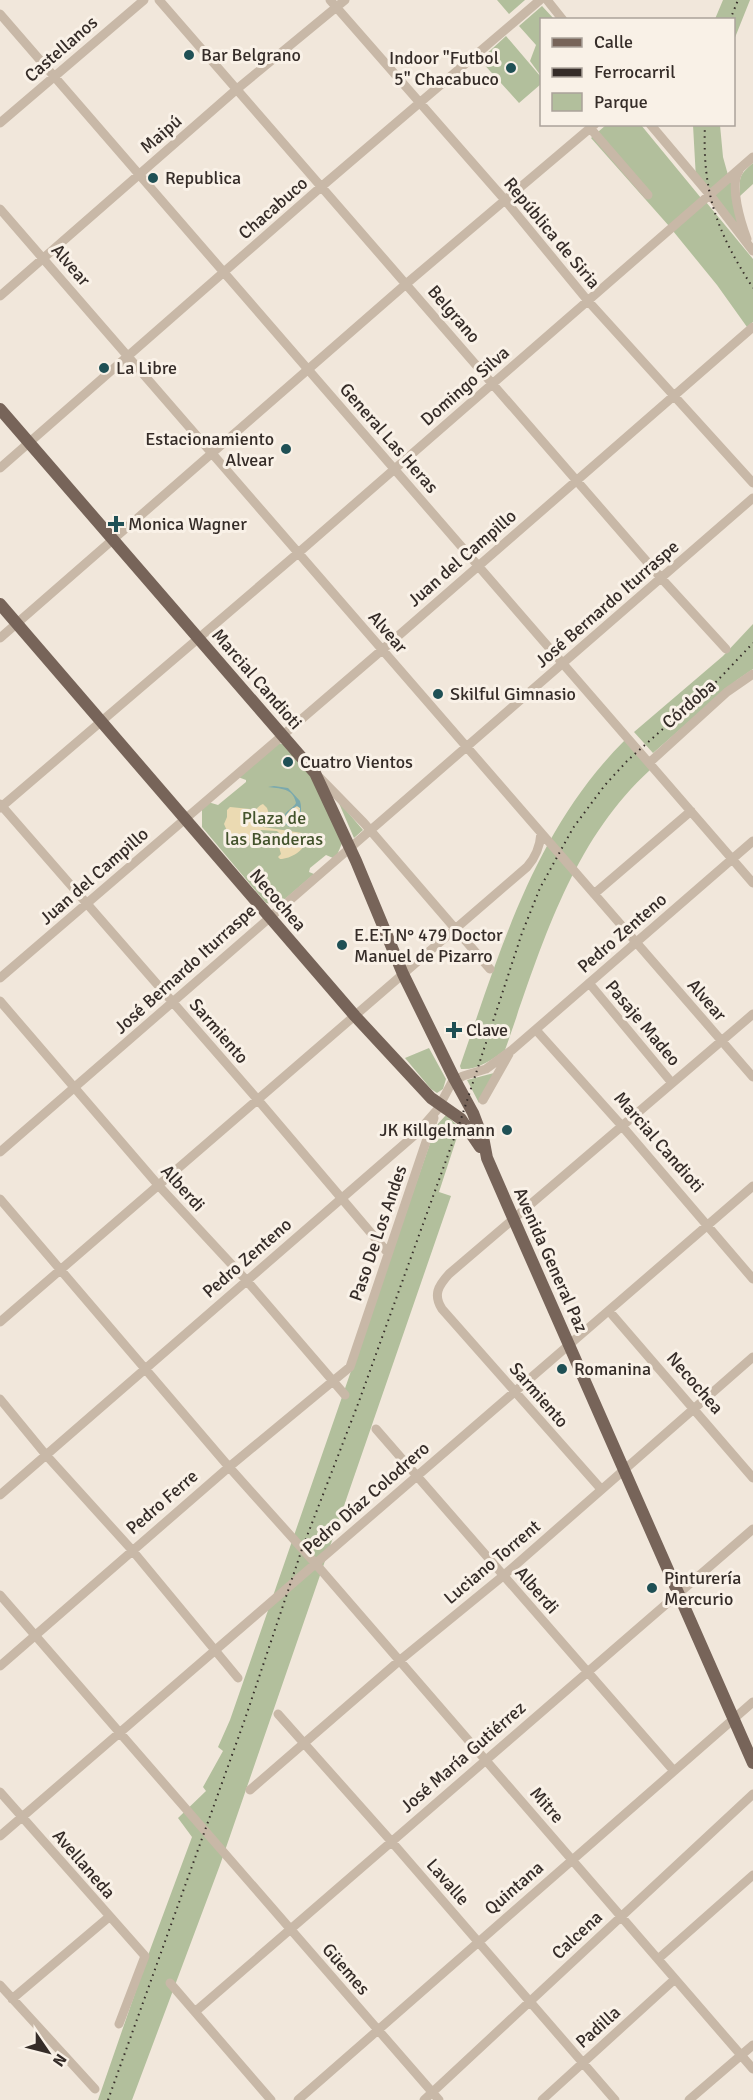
<svg xmlns="http://www.w3.org/2000/svg" width="753" height="2100" viewBox="0 0 753 2100" font-family="Signika,sans-serif">
<style>
.green{fill:#b2bf9c}
.sand{fill:#ebdab2}
.water{fill:#7ba9ad;fill-rule:evenodd}
.lines{fill:none;stroke-linecap:round;stroke-linejoin:round}
.minor{stroke:#c8b8a7;stroke-width:9}
.major{stroke:#776459;stroke-width:12}
.rail{stroke:#352c28;stroke-width:2;stroke-dasharray:1.5 4.5;stroke-linecap:butt}
.poi-dot{fill:#1f5055;stroke:#f9f1e7;stroke-width:2}
.labels{text-anchor:middle;stroke-width:6;stroke-linejoin:round;paint-order:stroke}
.street-label{font-size:18px;fill:#352c28;stroke:#f9f1e7}
.poi-label{font-size:18px;fill:#352c28;stroke:#f9f1e7;text-anchor:start}
.park-label{font-size:18px;fill:#43532c;stroke:#f9f1e7}
</style>
<rect width="100%" height="100%" fill="#f1e7db"/>
<path class="green" d="M497 0H525L509 14Z
M723 0H750L734 40V20L715 19Z
M542 6 554 19 542 20 541 76 530 61 536 45 519 26Z
M506 36 541 77V84L519 103 480 60Z
M606 125H641L701 198 669 226 591 138Z
M693 125H720L723 157 728 175 707 193 696 179Z
M753 163V184L740 196C739 177 739 175 753 163Z
M731 180 741 233 711 197Z
M706 202 753 259V322L747 327 717 285 673 231Z
M753 624V669L737 680 653 753 634 732 723 656Z
M625 740 650 770C570 843 540 951 505 1050 492 1060 478 1070 461 1069L460 1066C501 949 534 831 625 740Z
M279 743C313 753 329 810 343 841L337 855 333 858 326 855 310 868 309 872 314 874 278 905 266 903 202 827V808L208 802 218 805 246 782V780L238 777Z
M338 801 363 830 354 838Z
M429 1048 446 1079 443 1089 437 1093 431 1089 405 1058Z
M494 1073 479 1103 467 1080Z
M446 1115 456 1124 459 1131 439 1192 451 1196 220 1865 132 2100H98L150 1950 192 1837 178 1818 206 1791 203 1787 223 1751 218 1747 230 1720 436 1126Z"/>
<path class="sand" d="M263 804 267 808 269 814 267 819 260 822 257 820C253 813 256 807 263 804Z
M297 806 300 808C300 816 298 824 289 825L285 822V817L290 810Z
M230 807 250 809 253 812 252 820 257 826 302 833 307 839C305 850 291 859 280 859L278 857 281 854 279 847 275 846 281 835 277 831 261 830 254 840 248 843 228 833 224 824 227 817V810Z"/>
<path class="water" d="M274 786 288 788 300 801C303 811 300 823 289 827L284 823C282 811 291 811 296 803 293 787 279 789 268 787ZM297 806 300 808C300 816 298 824 289 825L285 822V816L290 810Z"/>
<g class="lines">
<path class="minor" d="M159 0 662 579 726 649
M330 0 505 200 588 301 753 483
M547 0 563 20
M0 14 753 883
M0 123 144 0
M650 124 710 195 753 251
M590 128 648 195
M739 171C729 185 741 223 747 239
M0 209 753 1077
M0 296 237 89 345 0
M0 468 321 187 540 0
M0 638 406 284 595 124
M649 763 727 692 753 674
M320 778 364 823 490 969
M0 804 258 1100 388 1253
M0 808 297 554 753 157
M594 894 691 811
M0 978 382 650 753 327
M589 983 672 1083
M0 1001 159 1186 247 1281 345 1395
M536 1030 622 1126 753 1279
M483 1100 509 1054
M0 1152 753 498
M0 1199 229 1467 315 1563 753 2069
M609 1311 753 1478
M0 1322 527 867C536 857 540 847 541 833
M0 1399 46 1455 132 1550 238 1678
M376 1429 674 1771
M601 1489 442 1309C433 1295 438 1286 449 1274L753 1014
M0 1495 417 1133 437 1110 452 1082 463 1076 486 1069 512 1050 753 841
M0 1595 439 2100
M0 1666 229 1467 350 1367 434 1118
M278 1714 391 1841 615 2100
M250 1790 399 1661 503 1576 753 1357
M0 1792 145 1956 119 2024
M0 1836 753 1186
M658 1959 753 1875
M170 1983 271 2100
M0 1985 95 2089
M12 1999 109 1917
M196 2011 753 1529
M298 2100 753 1702
M424 2100 753 1794
M542 2100 675 1979
M689 2100 753 2045"/>
<path class="major" d="M0 409 315 773 356 861 403 974 455 1080 473 1113 484 1142 487 1158 514 1220 753 1763
M0 604 355 1016 431 1098 461 1119 480 1147"/>
<path class="rail" d="M730 20 738 0
M705 124C702 193 717 232 753 288
M108 2100 245 1719 302 1549 358 1404 461 1119 522 933 540 888 573 828 605 785 628 760 717 681 753 643"/>
</g>
<g class="poi-dot">
<circle cx="189" cy="55" r="6"/>
<circle cx="511" cy="68" r="6"/>
<circle cx="153" cy="178" r="6"/>
<circle cx="104" cy="368" r="6"/>
<circle cx="286" cy="449" r="6"/>
<path d="M113 515h6v6h6v6h-6v6h-6v-6h-6v-6h6z"/>
<circle cx="438" cy="694" r="6"/>
<circle cx="288" cy="762" r="6"/>
<circle cx="342" cy="945" r="6"/>
<path d="M451 1021h6v6h6v6h-6v6h-6v-6h-6v-6h6z"/>
<circle cx="507" cy="1130" r="6"/>
<circle cx="562" cy="1369" r="6"/>
<circle cx="652" cy="1588" r="6"/>
</g>
<g class="labels">
<g class="street-label">
<text transform="translate(61 49) rotate(-41)" y="6">Castellanos</text>
<text transform="translate(161 134) rotate(-41)" y="6">Maipú</text>
<text transform="translate(273 208) rotate(-41)" y="6">Chacabuco</text>
<text transform="translate(552 233) rotate(50)" y="6">República de Siria</text>
<text transform="translate(71 265) rotate(49)" y="6">Alvear</text>
<text transform="translate(454 314) rotate(49)" y="6">Belgrano</text>
<text transform="translate(465 386) rotate(-41)" y="6">Domingo Silva</text>
<text transform="translate(389 438) rotate(49)" y="6">General Las Heras</text>
<text transform="translate(462 558) rotate(-41)" y="6">Juan del Campillo</text>
<text transform="translate(607 604) rotate(-41)" y="6">José Bernardo Iturraspe</text>
<text transform="translate(388 632) rotate(49)" y="6">Alvear</text>
<text transform="translate(257 679) rotate(49)" y="6">Marcial Candioti</text>
<text transform="translate(689 704) rotate(-41)" y="6">Córdoba</text>
<text transform="translate(94 876) rotate(-41)" y="6">Juan del Campillo</text>
<text transform="translate(278 900) rotate(49)" y="6">Necochea</text>
<text transform="translate(622 933) rotate(-41)" y="6">Pedro Zenteno</text>
<text transform="translate(185 969) rotate(-42)" y="6">José Bernardo Iturraspe</text>
<text transform="translate(707 1000) rotate(49)" y="6">Alvear</text>
<text transform="translate(643 1023) rotate(50)" y="6">Pasaje Madeo</text>
<text transform="translate(219 1031) rotate(49)" y="6">Sarmiento</text>
<text transform="translate(659 1142) rotate(49)" y="6">Marcial Candioti</text>
<text transform="translate(183 1188) rotate(48)" y="6">Alberdi</text>
<text transform="translate(378 1233) rotate(-71)" y="6">Paso De Los Andes</text>
<text transform="translate(247 1258) rotate(-41)" y="6">Pedro Zenteno</text>
<text transform="translate(551 1260) rotate(66)" y="6">Avenida General Paz</text>
<text transform="translate(695 1383) rotate(49)" y="6">Necochea</text>
<text transform="translate(539 1395) rotate(49)" y="6">Sarmiento</text>
<text transform="translate(366 1498) rotate(-41)" y="6">Pedro Díaz Colodrero</text>
<text transform="translate(162 1502) rotate(-41)" y="6">Pedro Ferre</text>
<text transform="translate(492 1562) rotate(-40)" y="6">Luciano Torrent</text>
<text transform="translate(537 1590) rotate(49)" y="6">Alberdi</text>
<text transform="translate(463 1757) rotate(-41)" y="6">José María Gutiérrez</text>
<text transform="translate(547 1805) rotate(49)" y="6">Mitre</text>
<text transform="translate(84 1864) rotate(49)" y="6">Avellaneda</text>
<text transform="translate(448 1882) rotate(49)" y="6">Lavalle</text>
<text transform="translate(514 1888) rotate(-41)" y="6">Quintana</text>
<text transform="translate(577 1935) rotate(-43)" y="6">Calcena</text>
<text transform="translate(346 1969) rotate(49)" y="6">Güemes</text>
<text transform="translate(598 2027) rotate(-42)" y="6">Padilla</text>
</g>
<g class="poi-label">
<text x="201" y="61">Bar Belgrano</text>
<text x="499" y="64" text-anchor="end">Indoor "Futbol<tspan x="499" dy="21">5" Chacabuco</tspan></text>
<text x="165" y="184">Republica</text>
<text x="116" y="374">La Libre</text>
<text x="274" y="445" text-anchor="end">Estacionamiento<tspan x="274" dy="21">Alvear</tspan></text>
<text x="128" y="530">Monica Wagner</text>
<text x="450" y="700">Skilful Gimnasio</text>
<text x="300" y="768">Cuatro Vientos</text>
<text x="354" y="941">E.E.T N° 479 Doctor<tspan x="354" dy="21">Manuel de Pizarro</tspan></text>
<text x="466" y="1036">Clave</text>
<text x="495" y="1136" text-anchor="end">JK Killgelmann</text>
<text x="574" y="1375">Romanina</text>
<text x="664" y="1584">Pinturería<tspan x="664" dy="21">Mercurio</tspan></text>
</g>
<g class="park-label">
<text x="274" y="824">Plaza de<tspan x="274" dy="21">las Banderas</tspan></text>
</g>
</g>
<rect x="540" y="18" width="195" height="108" fill="#f9f1e7" stroke="#aba29b" stroke-width="1.5"/>
<rect x="552" y="38" width="30" height="9" fill="#776459" stroke="#aba29b" stroke-width="1.5"/>
<text x="594" y="48" font-size="18" fill="#352c28">Calle</text>
<rect x="552" y="68" width="30" height="9" fill="#352c28" stroke="#aba29b" stroke-width="1.5"/>
<text x="594" y="78" font-size="18" fill="#352c28">Ferrocarril</text>
<rect x="552" y="93" width="30" height="18" fill="#b2bf9c" stroke="#aba29b" stroke-width="1.5"/>
<text x="594" y="108" font-size="18" fill="#352c28">Parque</text>
<g transform="translate(48 2052) rotate(125)" stroke="#f9f1e7" stroke-width="4.5" paint-order="stroke">
<path d="M0-4.5L10 22L0 15L-10 22Z" fill="#352c28"/>
<text y="-9" font-size="16" font-weight="bold" text-anchor="middle" fill="#352c28">N</text>
</g>
</svg>
